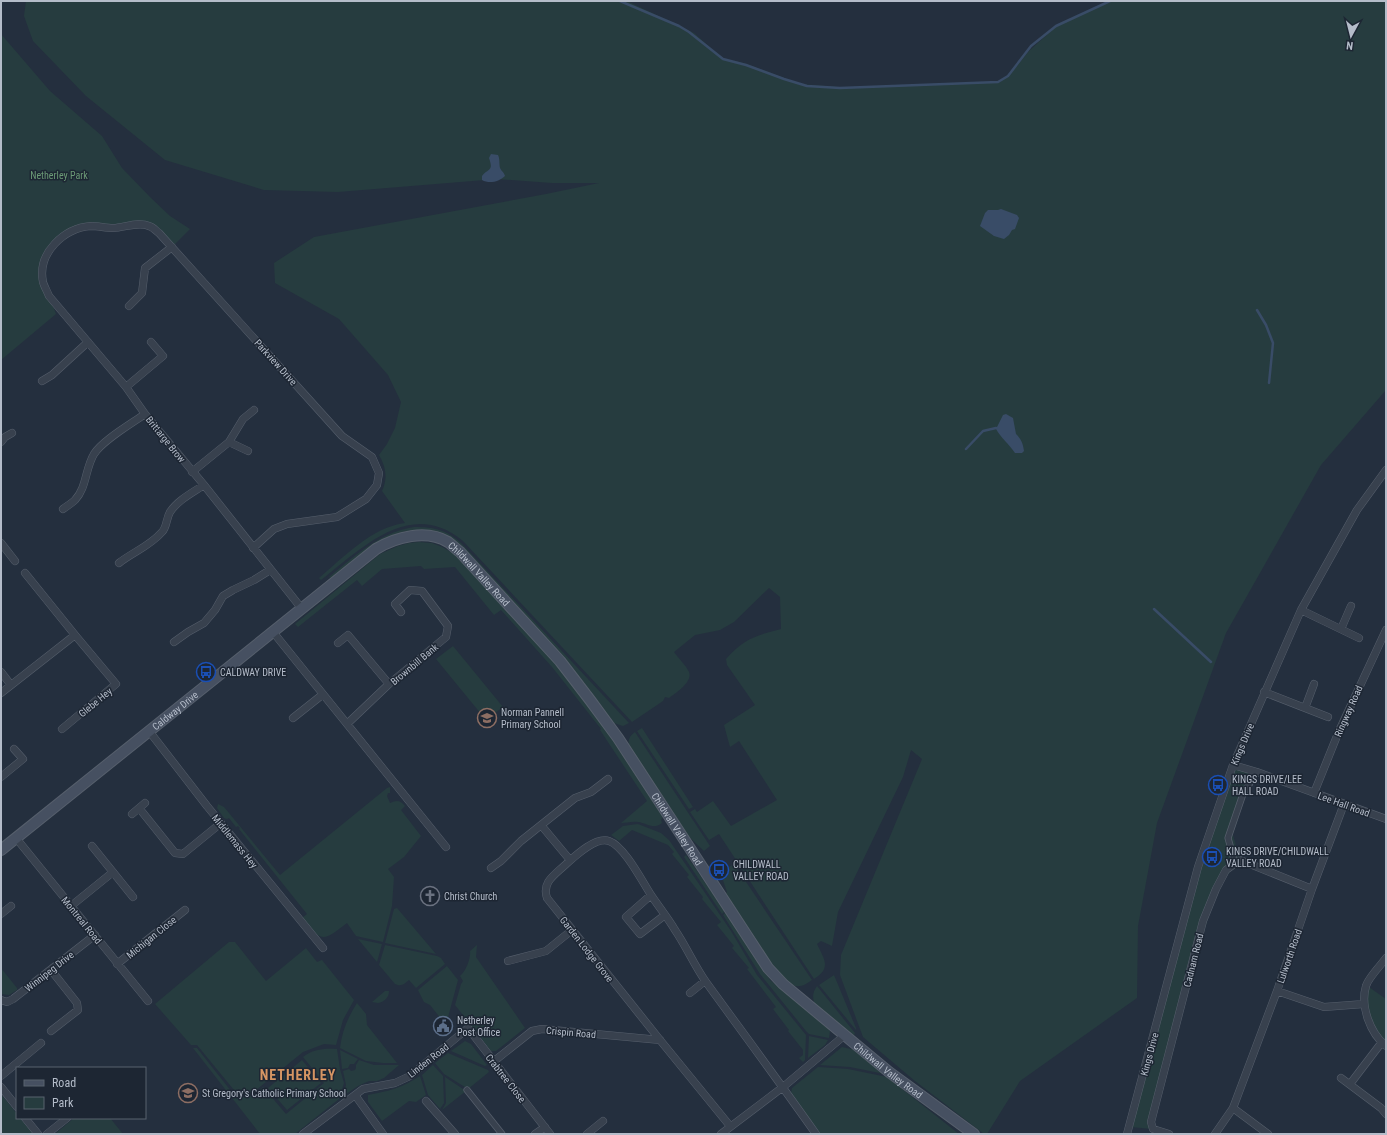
<svg xmlns="http://www.w3.org/2000/svg" width="1387" height="1135" viewBox="0 0 1387 1135" font-family="'Roboto Condensed',sans-serif">
<style>
.green{fill:#263c3f}
.water{fill:#394c67}
.lines{fill:none;stroke-linecap:round;stroke-linejoin:round}
.stream{stroke:#394c67;stroke-width:2.5}
.pedestrian-casing{stroke:#565f6c;stroke-width:7}
.minor-casing{stroke:#565f6c;stroke-width:8}
.secondary-casing{stroke:#565f6c;stroke-width:12}
.pedestrian{stroke:#38414e;stroke-width:5.5}
.minor{stroke:#38414e;stroke-width:7}
.secondary{stroke:#465061;stroke-width:10}
.labels{text-anchor:middle;stroke-width:3;stroke-linejoin:round;paint-order:stroke}
.park-label{font-size:10px;fill:#6b9a76;stroke:#1d2633}
.street-label{font-size:10px;fill:#b4bcc9;stroke:#1d2633}
.poi-label{font-size:10px;fill:#b4bcc9;stroke:#1d2633;text-anchor:start}
.district-label{font-size:14px;font-weight:bold;letter-spacing:1px;fill:#d59563;stroke:#1d2633}
</style>
<rect width="100%" height="100%" fill="#242f3e"/>
<path class="green" d="M26 1H627L694 33 723 59 744 63 800 84 851 88 1000 82 1011 73 1029 51 1060 23 1112 1H1386V390L1321 465 1226 633 1157 823 1138 926 1137 998 1020 1081 987 1134H984L915 1081 863 1037 840 975 841 955 922 759 911 750 903 777 838 912 832 946 821 941 817 944C824 959 832 968 814 979L719 834 709 840 690 812 695 809 697 812 713 801 731 826 777 800 739 741 730 747 724 725 755 705 727 665 726 659C745 638 755 636 781 629L780 597 769 588 734 622 720 630 695 635 674 652C678 658 686 665 689 672 693 682 676 693 669 698L665 697 663 701 632 722 463 541C411 497 362 548 321 580L319 578C344 557 372 527 405 523L382 491C388 478 386 467 379 455L387 444 395 428 401 402 388 375 339 319 275 283 274 263 314 237 546 194 599 183H552L497 179 338 192 264 190 165 160 86 96 33 41 24 16Z
M1 34 50 91 102 136 122 168 150 197 170 216 190 229 172 247 149 225 92 226 63 235 43 265 49 296 56 314 1 360Z
M414 527C435 527 447 530 462 544L629 723 623 726 614 723 585 684 559 652 461 545C439 526 409 526 384 539 365 549 349 566 333 579L329 577C355 556 380 532 414 527Z
M419 542 432 543 442 547 454 554 474 575 558 666 612 738 662 814 663 817 661 820 662 823C653 830 647 823 638 822 632 821 626 823 621 823L647 801 600 730 601 729 552 667 501 610 494 615 455 567 424 569 421 566 382 569 362 586 357 580 298 627 295 624 380 554 398 546 409 543Z
M453 646 503 707 486 720 436 659Z
M642 728 693 807 689 809 637 731Z
M635 732 710 846 704 851 686 834 630 748C627 741 629 736 635 732Z
M1233 765 1257 772 1231 828 1240 860 1216 889 1151 1122 1153 1129 1130 1127 1205 845Z
M390 787V793H388L387 796 390 803C397 800 400 800 405 806L401 810 421 836 404 857 388 869 394 877 392 906 383 942 356 936 347 923C322 942 323 943 302 918L307 914 239 829 240 828 238 826 236 827 229 818 227 819 224 818 217 808 218 804 224 807 280 875 387 788Z
M638 824 661 833 669 840 731 931 757 975 806 1035 805 1060 803 1062 799 1058 803 1055V1050L788 1031 789 1030 773 1009 776 1007 747 969 749 968 732 948 734 946 717 925 721 922 702 899 703 897 687 877 689 875 672 854 674 852 668 845 632 830 619 841 611 835 623 826Z
M686 855 725 911 722 914 684 857Z
M734 864 812 980C805 985 800 988 792 985 778 979 736 910 726 893L727 892 722 877 724 870Z
M397 908 436 954 385 943 394 909Z
M726 912 770 980 827 1027 830 1031 829 1038 809 1034 806 1031 760 974 723 915Z
M358 939 382 944 377 962Z
M229 942H235L266 981 306 948 317 962 322 960 354 1000 343 1020 336 1045 324 1044 303 1052 256 1090 249 1094H242L234 1090 197 1045H191L155 1004Z
M385 945 437 956 441 958 445 964 416 988 409 980C404 984 402 987 395 984L379 965Z
M477 945 476 957 525 1028 496 1051H491L455 1005 461 984 463 981 460 976C466 971 471 958 470 951Z
M447 966 458 980 446 1025 430 1005 424 1002 418 990Z
M1 968 17 988V990L9 995 1 994Z
M834 975 856 1028V1030L819 985Z
M1366 985 1386 999V1044L1378 1036 1367 1012Z
M817 986 855 1033 853 1037 816 1006C812 999 812 993 817 986Z
M385 991H389C389 998 384 1002 378 1003L372 1002Z
M357 1003 366 1014 367 1025 397 1063H383L366 1061 340 1048C342 1031 348 1017 357 1003Z
M809 1036 828 1040 825 1045 808 1058Z
M465 1041 471 1044 487 1065 485 1066 451 1051Z
M842 1047 855 1050 885 1074 850 1067 820 1065Z
M193 1048H197L231 1091C244 1102 252 1097 263 1087L286 1114 324 1083 303 1057C313 1049 325 1048 337 1049L340 1069 344 1083 339 1099 295 1134H260Z
M340 1050 358 1059 354 1064H350L348 1068 342 1069Z
M448 1053 488 1070 489 1072 468 1089 444 1074 435 1063Z
M302 1060 321 1083 287 1110 268 1088Z
M359 1060 374 1065H399L384 1078 377 1081H369L358 1086 343 1096 346 1085 343 1071 349 1069 351 1071 355 1070 356 1068V1065Z
M433 1065 443 1076 444 1103 440 1109 428 1095 422 1075Z
M818 1067 848 1069 887 1077 959 1134H820L793 1099 791 1094 792 1088Z
M420 1076 426 1095 416 1102 409 1101 382 1121 368 1102V1095C389 1091 402 1088 420 1076Z
M445 1077 466 1091 442 1110 446 1103Z
M1 1094 17 1114V1118H20L33 1134H1Z
M74 1118H110L123 1134H55Z"/>
<path class="water" d="M491 154 498 155C500 159 499 163 500 168 502 172 504 172 505 176 499 182 489 184 482 180V176C488 168 494 172 489 158Z
M1001 209 1017 215 1019 218 1015 229 1012 230 1009 235 1004 239 994 236 980 226 985 213 988 210H998Z
M1006 414 1013 418 1016 434C1021 439 1023 443 1024 451L1022 453H1015C1009 444 1001 438 996 429L1003 415Z"/>
<g class="lines">
<path class="stream" d="M620 1 679 26 689 32 723 59 746 65 784 79 807 86 840 88 998 82 1008 76 1031 46 1056 26 1110 1
M1257 310 1266 325 1273 343 1269 383
M966 449 983 431 996 428
M1154 609 1211 662"/>
<g class="pedestrian-casing">
<path id="pedestrian" d="M1235 863 1228 838 1243 794 1257 772
M467 1090 502 1134"/>
</g>
<g class="minor-casing">
<path id="minor" d="M129 306 142 293 145 268 172 247
M42 381 52 375 88 342
M126 387 163 356 151 342
M1 442 5 437 12 433
M248 451 229 442 243 419 254 410
M192 472 229 442
M63 509C67 506 72 503 75 500 87 487 85 469 94 454 103 440 131 424 145 414
M1 543 15 561
M253 548 274 529 287 524 337 517 366 499 377 485 379 473 372 457 342 436 159 233C156 231 153 227 149 226 138 221 124 228 113 228 106 228 98 226 91 226 64 228 37 253 43 282 44 286 47 291 49 296L126 387 145 414 204 485 302 609
M119 563C133 552 150 546 162 532 167 527 166 519 170 512 178 500 192 493 204 485
M25 573 75 635
M1301 610 1359 638
M1341 629 1351 606
M273 632 446 847
M174 642 188 632 204 623 215 610 223 596 233 590 254 580 270 570
M338 643 348 635 389 684
M1 672 11 685
M1264 692 1328 717
M1 693 75 635 116 684 62 729
M1305 708 1314 684
M293 718 322 695
M347 724 389 684 446 637 448 626 422 591 410 590 395 604 401 612
M149 731 207 806 323 948
M1233 765 1257 772 1386 819
M1 777 23 759 14 749
M1314 793 1339 731 1386 630
M139 808 175 853 183 854 221 823
M132 814 145 803
M541 825 570 860
M16 838 148 1001
M92 846 133 897
M491 868 501 861 521 841 575 798 591 792 608 779
M651 895 626 917 640 934 665 915
M71 906 113 872
M1 914 11 906
M1386 958C1381 965 1368 978 1366 986 1360 1006 1370 1033 1386 1046
M508 961 546 951 572 930
M117 964 185 910
M1277 991 1324 1007 1364 1004
M690 993 705 981
M1 1000 7 1002 13 999 95 935
M51 1031 78 1010 77 1003 51 970
M493 1062 532 1031 542 1029 660 1040
M1 1076 41 1043
M1341 1078 1381 1108 1386 1114
M1350 1084 1382 1042
M1 1087 17 1107
M355 1095 383 1134
M426 1101 455 1134
M1233 1108 1268 1134
M25 1118 38 1134
M730 1126 660 1040 547 898C542 883 553 876 564 866 573 858 595 836 609 841 624 846 642 881 651 895 659 907 668 918 675 930 686 946 694 965 706 982 743 1033 780 1083 816 1134
M47 1134 67 1118
M303 1134 363 1089 395 1083 410 1076 468 1028 550 1134
M535 1134 545 1127
M587 1134 603 1121
M721 1134 783 1087 845 1035
M1127 1134 1198 867 1233 765 1301 610 1357 510 1386 470
M1169 1134 1153 1129 1151 1122 1203 921 1216 889 1226 870 1240 860 1312 889
M1215 1134 1233 1108 1277 991 1312 889 1344 804"/>
</g>
<g class="secondary-casing">
<g id="secondary">
<path id="s1" d="M1 850 376 549C396 537 426 529 448 542 452 545 456 549 460 552L560 661 590 700 618 738 768 968 783 984 889 1072 974 1134"/>
</g>
</g>
<use href="#pedestrian" class="pedestrian"/>
<use href="#minor" class="minor"/>
<use href="#secondary" class="secondary"/>
</g>
<defs>
<g id="bus-ring" transform="scale(1)"><circle r="9.5" fill="#1d2633" stroke="#1a4fb4" stroke-width="1.5"/><path d="M-5-6H5V4H4V6H2V4H-2V6H-4V4H-5ZM-3.5-4V0h7V-4ZM-3.5 1.2v1.5H-2V1.2ZM2 1.2v1.5H3.5V1.2Z" fill="#1a4fb4"/></g>
<g id="school-ring" transform="scale(1)"><circle r="9.5" fill="#1d2633" stroke="#8d6e63" stroke-width="1.5"/><path d="M0-5L7-2L0 1L-7-2ZM-4 1L0 2.5L4 1V4Q0 6-4 4Z" fill="#8d6e63"/></g>
<g id="church-ring" transform="scale(1)"><circle r="9.5" fill="#1d2633" stroke="#6b7280" stroke-width="1.5"/><path d="M-1.2-6h2.4v3.5h3.3v2.4h-3.3V6h-2.4V-.1h-3.3v-2.4h3.3Z" fill="#6b7280"/></g>
<g id="civic-ring" transform="scale(1)"><circle r="9.5" fill="#1d2633" stroke="#5c6f8a" stroke-width="1.5"/><path d="M-.6-6.5H3V-4.5H.6V-3L4-1V1h2V6H-6V1h2V-1L-.6-3ZM-1.2 2.5V6h2.4V2.5Z" fill="#5c6f8a"/></g>
</defs>
<g fill-rule="evenodd">
<use href="#bus-ring" x="206" y="672"/>
<use href="#school-ring" x="487" y="718"/>
<use href="#bus-ring" x="1218" y="785"/>
<use href="#bus-ring" x="1212" y="857"/>
<use href="#bus-ring" x="719" y="870"/>
<use href="#church-ring" x="430" y="896"/>
<use href="#civic-ring" x="443" y="1026"/>
<use href="#school-ring" x="188" y="1093"/>
</g>
<g class="labels">
<g class="park-label">
<text x="59" y="179">Netherley Park</text>
</g>
<g class="street-label">
<text transform="translate(276 362) rotate(48)" y="4">Parkview Drive</text>
<text transform="translate(166 439) rotate(51)" y="4">Brittarge Brow</text>
<text dy="4" stroke="none"><textPath href="#s1" startOffset="601">Childwall Valley Road</textPath></text>
<text transform="translate(414 664) rotate(-40)" y="4">Brownbill Bank</text>
<text transform="translate(95 702) rotate(-40)" y="4">Glebe Hey</text>
<text dy="4" stroke="none"><textPath href="#s1" startOffset="223">Caldway Drive</textPath></text>
<text transform="translate(1348 711) rotate(-66)" y="4">Ringway Road</text>
<text transform="translate(1242 744) rotate(-67)" y="4">Kings Drive</text>
<text transform="translate(1344 804) rotate(20)" y="4">Lee Hall Road</text>
<text dy="4" stroke="none"><textPath href="#s1" startOffset="925">Childwall Valley Road</textPath></text>
<text transform="translate(235 841) rotate(51)" y="4">Middlemass Hey</text>
<text transform="translate(82 920) rotate(51)" y="4">Montreal Road</text>
<text transform="translate(151 937) rotate(-39)" y="4">Michigan Close</text>
<text transform="translate(587 949) rotate(52)" y="4">Garden Lodge Grove</text>
<text transform="translate(1289 956) rotate(-71)" y="4">Lulworth Road</text>
<text transform="translate(1193 960) rotate(-76)" y="4">Cadnam Road</text>
<text transform="translate(49 971) rotate(-38)" y="4">Winnipeg Drive</text>
<text transform="translate(571 1032) rotate(5)" y="4">Crispin Road</text>
<text transform="translate(1149 1054) rotate(-75)" y="4">Kings Drive</text>
<text transform="translate(428 1060) rotate(-38)" y="4">Linden Road</text>
<text dy="4" stroke="none"><textPath href="#s1" startOffset="1249">Childwall Valley Road</textPath></text>
<text transform="translate(506 1078) rotate(52)" y="4">Crabtree Close</text>
</g>
<g class="poi-label">
<text x="220" y="676">CALDWAY DRIVE</text>
<text x="501" y="716">Norman Pannell<tspan x="501" dy="12">Primary School</tspan></text>
<text x="1232" y="783">KINGS DRIVE/LEE<tspan x="1232" dy="12">HALL ROAD</tspan></text>
<text x="1226" y="855">KINGS DRIVE/CHILDWALL<tspan x="1226" dy="12">VALLEY ROAD</tspan></text>
<text x="733" y="868">CHILDWALL<tspan x="733" dy="12">VALLEY ROAD</tspan></text>
<text x="444" y="900">Christ Church</text>
<text x="457" y="1024">Netherley<tspan x="457" dy="12">Post Office</tspan></text>
<text x="202" y="1097">St Gregory's Catholic Primary School</text>
</g>
<g class="district-label">
<text x="298" y="1080">NETHERLEY</text>
</g>
</g>
<rect width="1387" height="1135" fill="none" stroke="#b4bcc9" stroke-width="4"/>
<rect x="16" y="1067" width="130" height="52" fill="#1d2633" stroke="#59626f"/>
<rect x="24" y="1080" width="20" height="6" fill="#465061" stroke="#59626f"/>
<text x="52" y="1087" font-size="12" fill="#b4bcc9">Road</text>
<rect x="24" y="1097" width="20" height="12" fill="#263c3f" stroke="#59626f"/>
<text x="52" y="1107" font-size="12" fill="#b4bcc9">Park</text>
<g transform="translate(1351 36) rotate(187)" stroke="#1d2633" stroke-width="3" paint-order="stroke">
<path d="M0-3L7 15L0 10L-7 15Z" fill="#b4bcc9"/>
<text y="-6" font-size="11" font-weight="bold" text-anchor="middle" fill="#b4bcc9">N</text>
</g>
</svg>
